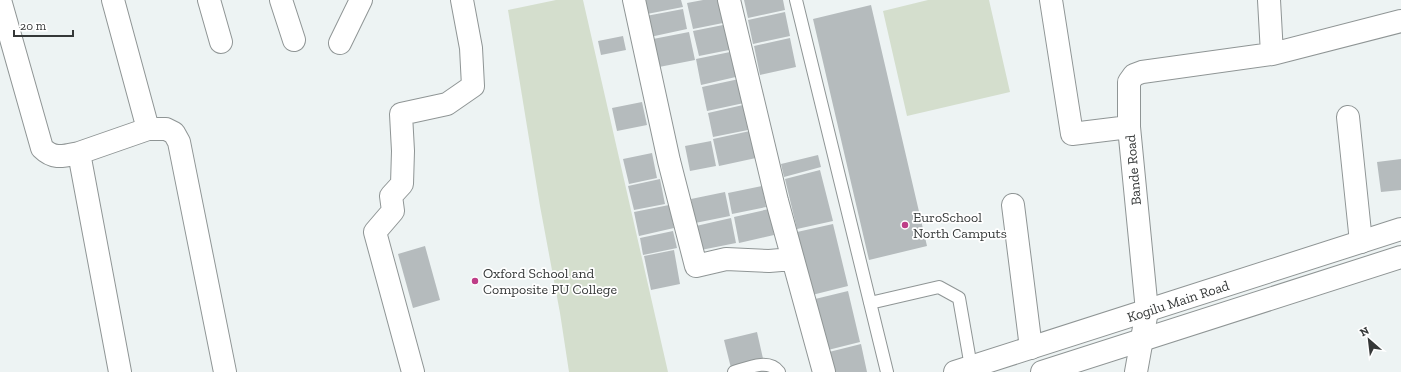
<svg xmlns="http://www.w3.org/2000/svg" width="1401" height="372" viewBox="0 0 1401 372" font-family="'Zilla Slab',serif">
<style>
.green{fill:#d4decd}
.building{fill:#b5bbbd}
.lines{fill:none;stroke-linecap:round;stroke-linejoin:round}
.lane-casing{stroke:#8f9595;stroke-width:14}
.street-casing{stroke:#8f9595;stroke-width:24}
.secondary-casing{stroke:#8f9595;stroke-width:24}
.lane{stroke:#fff;stroke-width:12}
.street{stroke:#fff;stroke-width:22}
.secondary{stroke:#fff;stroke-width:22}
.poi-dot{fill:#be3d87;stroke:#fff;stroke-width:1.5}
.labels{text-anchor:middle;stroke-width:3.5;stroke-linejoin:round;paint-order:stroke}
.street-label{font-size:14px;fill:#353838;stroke:#fff}
.poi-label{font-size:14px;fill:#353838;stroke:#fff;text-anchor:start}
</style>
<rect width="100%" height="100%" fill="#edf3f3"/>
<path class="green" d="M556 0H583L668 372H569L560 313 540 206 508 10Z
M928 0H989L1010 92 907 116 883 11Z"/>
<path class="building" d="M645 0H681L683 7 647 14Z
M703 0H724L728 22 693 29 687 3Z
M744 0H783L785 10 748 18Z
M871 5 927 246 869 260 813 19Z
M683 9 687 29 650 37 646 16Z
M785 12 790 36 753 44 748 20Z
M728 24 734 49 699 56 693 31Z
M689 32 695 60 659 67 653 39Z
M623 36 626 50 601 55 598 41Z
M790 38 796 67 760 75 754 46Z
M735 51 740 76 701 85 696 59Z
M739 79 744 103 707 111 702 87Z
M642 102 647 125 617 131 612 108Z
M743 105 748 130 713 137 708 113Z
M750 131 756 158 719 166 713 139Z
M711 141 716 166 690 171 685 146Z
M652 153 657 178 629 184 623 159Z
M818 155 821 167 784 177 781 164Z
M1401 159V190L1381 192 1377 162Z
M820 170 833 221 797 229 785 179Z
M660 179 665 204 634 210 628 186Z
M762 186 766 207 732 214 728 193Z
M725 192 730 216 695 223 691 199Z
M669 205 674 228 639 236 634 212Z
M769 209 774 235 739 243 734 217Z
M731 218 736 243 701 250 696 226Z
M833 224 848 286 812 295 797 232Z
M673 231 677 248 643 255 640 238Z
M425 246 440 300 413 308 398 254Z
M674 250 680 284 651 290 644 256Z
M848 291 860 342 824 351 811 300Z
M757 332 766 372H732L724 340Z
M861 344 867 372H829L825 353Z"/>
<g class="lines">
<g class="lane-casing">
<path id="lane" d="M796 0 887 372
M870 303 939 287 959 298 971 367
M734 372C747 368 769 358 779 372"/>
</g>
<g class="street-casing">
<path id="street" d="M0 0 42 148C54 160 64 156 79 153
M113 0 148 129
M209 0 221 42
M281 0 294 40
M634 0 669 161 696 266 726 259 769 261 793 259
M729 0 777 201 824 372
M1051 0 1072 134 1129 127 1147 311 1136 372
M340 43 361 0
M1272 54 1401 21
M1348 117 1361 242
M1129 127V82L1134 75 1142 72 1272 54 1269 0
M1013 205 1031 348
M120 372 79 153 148 129H166L174 133 179 142 225 372
M413 372 375 232 393 211 391 196 402 184 403 151 401 114 447 104 473 86 471 48 462 0"/>
</g>
<g class="secondary-casing">
<path id="secondary" d="M955 372 1401 229
M1042 372 1401 257"/>
</g>
<use href="#lane" class="lane"/>
<use href="#street" class="street"/>
<use href="#secondary" class="secondary"/>
</g>
<g class="poi-dot">
<circle cx="905" cy="225" r="4"/>
<circle cx="475" cy="281" r="4"/>
</g>
<g class="labels">
<g class="street-label">
<text transform="translate(1133 170) rotate(-95)" y="5">Bande Road</text>
<text transform="translate(1178 301) rotate(-18)" y="5">Kogilu Main Road</text>
</g>
<g class="poi-label">
<text x="913" y="222">EuroSchool<tspan x="913" dy="16">North Camputs</tspan></text>
<text x="483" y="278">Oxford School and<tspan x="483" dy="16">Composite PU College</tspan></text>
</g>
</g>
<g transform="translate(1369 340) rotate(332)" stroke="#ffffff" stroke-width="3" paint-order="stroke">
<path d="M0-3L7 15L0 10L-7 15Z" fill="#353838"/>
<text y="-6" font-size="11" font-weight="bold" text-anchor="middle" fill="#353838">N</text>
</g>
<path d="M14 30v6h59v-6" fill="none" stroke="#353838" stroke-width="2"/>
<text x="20" y="30" font-size="12" fill="#353838" stroke="#ffffff" stroke-width="3" paint-order="stroke">20 m</text>
</svg>
